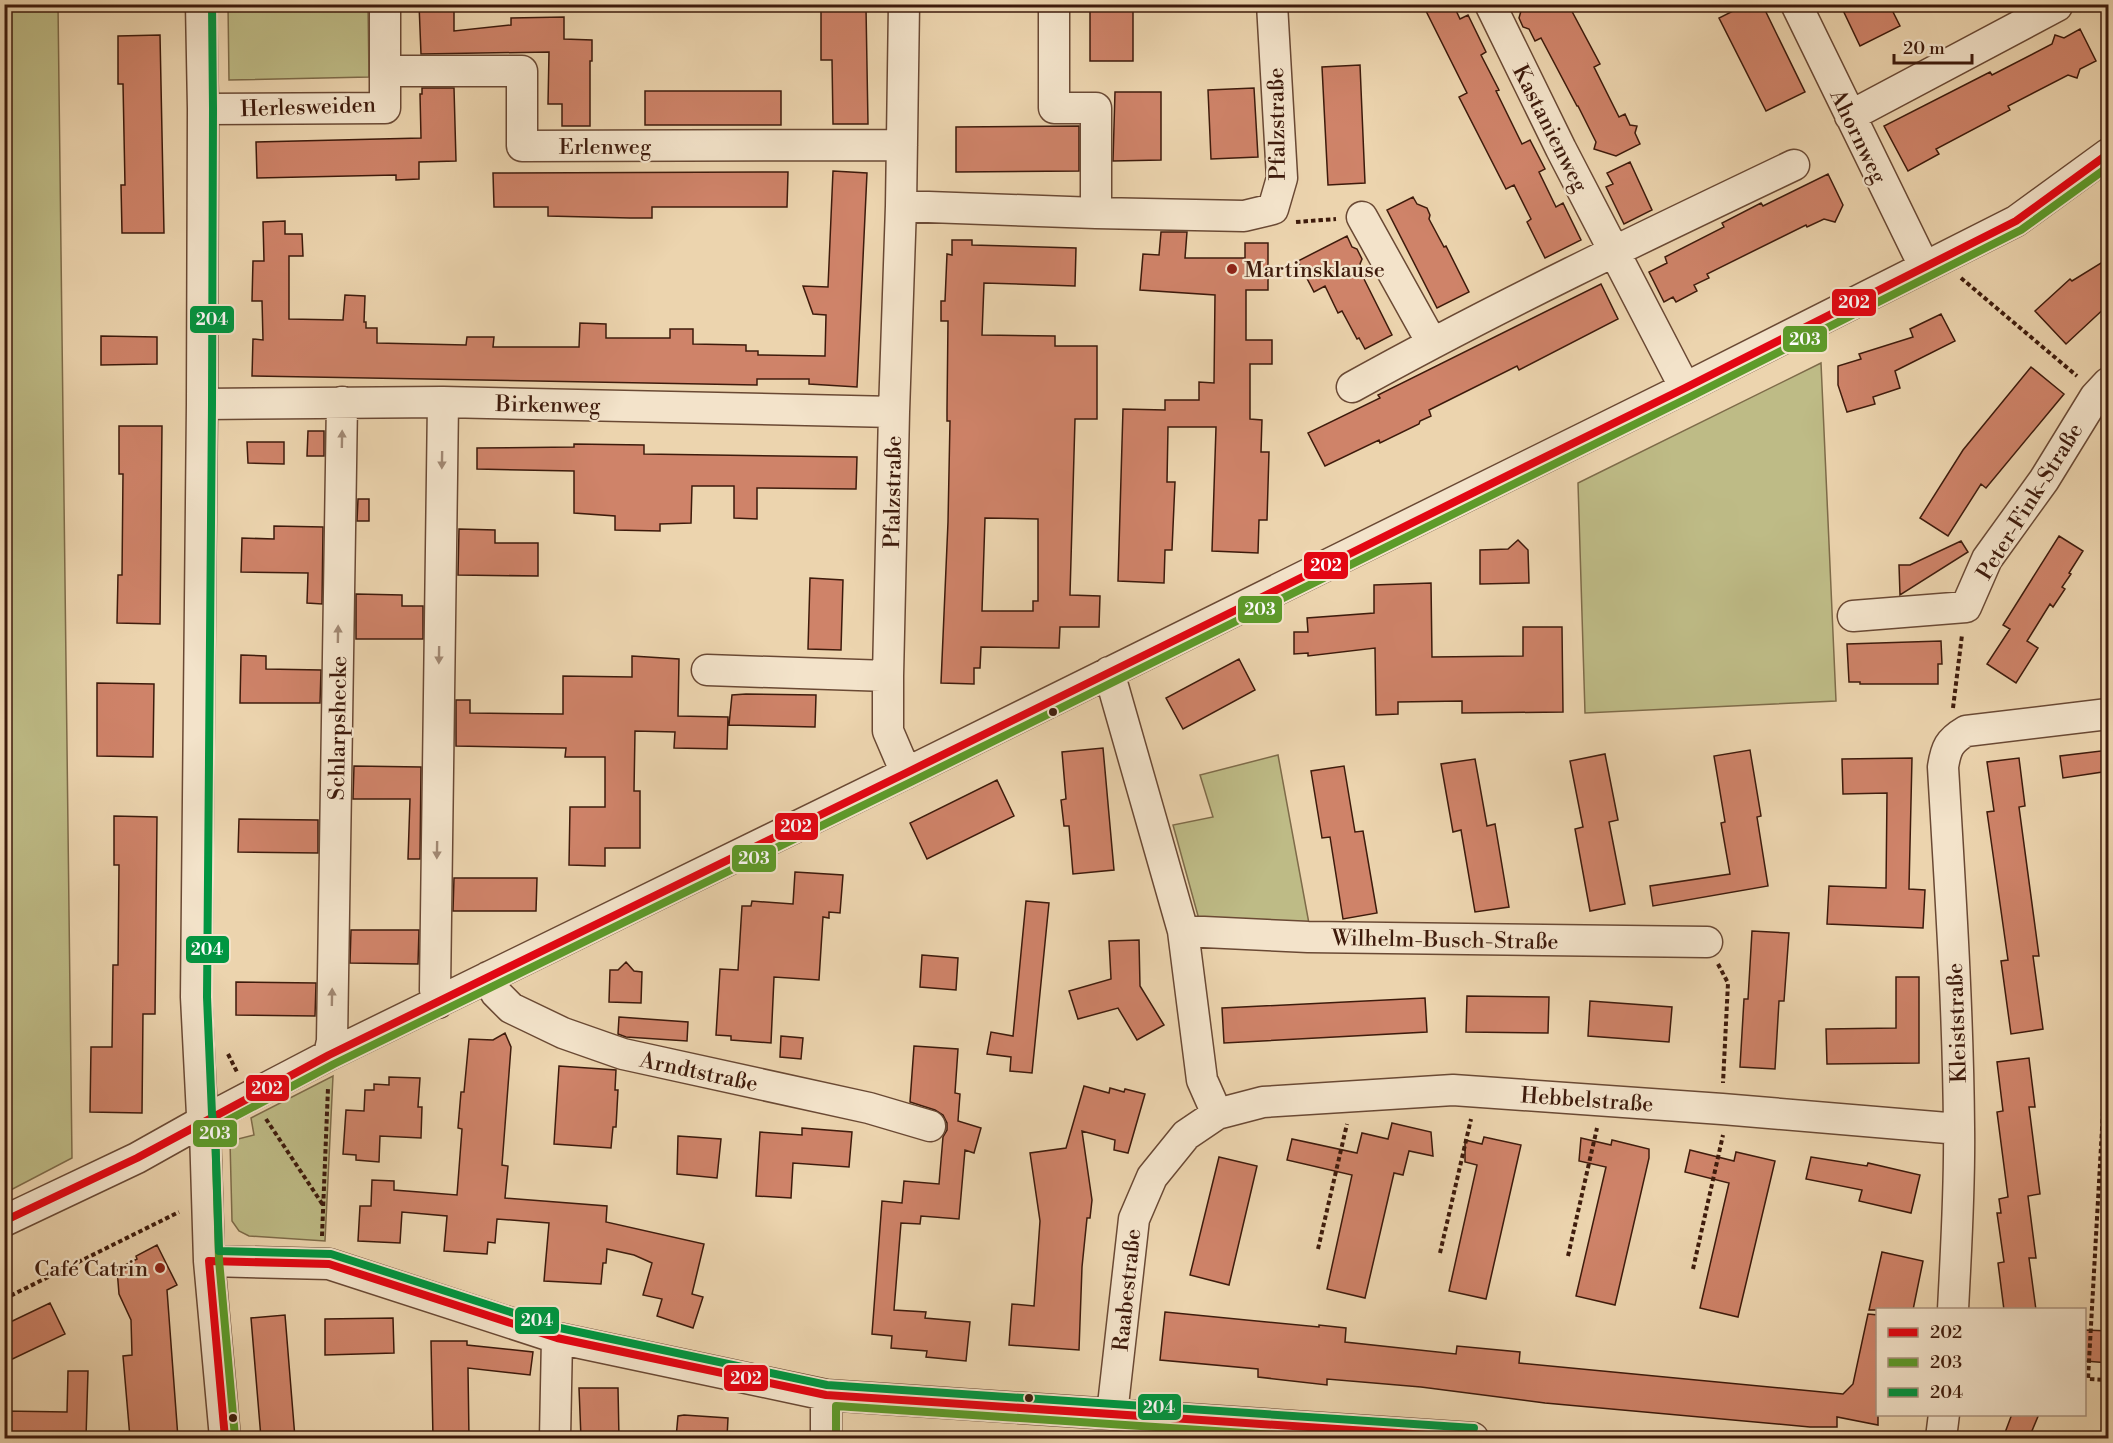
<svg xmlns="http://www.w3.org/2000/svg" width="2113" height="1443" viewBox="0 0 2113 1443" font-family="'Libre Bodoni',serif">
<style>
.green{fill:#bebb86;stroke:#7e6b49;stroke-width:1.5}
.building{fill:#cf8369;stroke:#3e1b0c;stroke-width:1.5;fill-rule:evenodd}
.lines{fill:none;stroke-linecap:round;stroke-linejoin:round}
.minor-casing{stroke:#6a4934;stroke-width:33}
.path{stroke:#3e1b0c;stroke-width:4;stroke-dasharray:4.5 3;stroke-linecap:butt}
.minor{stroke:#f3e3ca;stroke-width:30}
.bus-1-casing{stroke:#f3e3ca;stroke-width:12}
.bus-2-casing{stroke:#f3e3ca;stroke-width:12}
.bus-3-casing{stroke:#f3e3ca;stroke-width:12}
.bus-1{stroke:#e30613;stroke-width:8}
.bus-2{stroke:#5d9b2a;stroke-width:8}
.bus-3{stroke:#009641;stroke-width:8}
.oneway{fill:#a28974}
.poi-dot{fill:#8f2418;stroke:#f3e3ca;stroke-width:2}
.bus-dot{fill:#3e1b0c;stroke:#f3e3ca;stroke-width:2}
.labels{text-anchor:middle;stroke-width:4.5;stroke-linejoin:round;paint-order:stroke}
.street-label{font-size:22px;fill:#3e1b0c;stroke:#f3e3ca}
.poi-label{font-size:22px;fill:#3e1b0c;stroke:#f3e3ca;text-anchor:start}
.line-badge{stroke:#f3e3ca;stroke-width:2}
.badge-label{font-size:16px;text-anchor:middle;font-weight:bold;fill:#fff}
</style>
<rect width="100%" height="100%" fill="#ecd4ae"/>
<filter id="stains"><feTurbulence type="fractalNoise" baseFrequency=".00333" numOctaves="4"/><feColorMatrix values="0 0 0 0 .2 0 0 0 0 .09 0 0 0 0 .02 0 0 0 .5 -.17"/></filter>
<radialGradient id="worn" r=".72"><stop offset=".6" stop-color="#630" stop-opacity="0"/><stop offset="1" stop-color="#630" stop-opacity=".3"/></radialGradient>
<path class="green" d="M58 5 72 1158 5 1193 4 5Z
M228 5H368L369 77 229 80Z
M1821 363 1836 701 1585 713 1578 483Z
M1278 755 1310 929 1200 923 1173 825 1213 817 1200 775Z
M333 1076 325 1241 249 1236 239 1231 232 1221 230 1141 254 1135 251 1118Z"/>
<path class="building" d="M419 4H454V31L511 25V18L564 17V39L592 40V61H590V126H562V104H548L549 52 421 54Z
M821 4H847V9L866 8 868 124H833L832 60H821Z
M1090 4H1133V61H1090Z
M1438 4H1453L1460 19 1468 15 1486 52 1481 55 1499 90 1496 91 1522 144 1530 140 1545 169 1539 172 1556 207 1563 203 1581 240 1545 258 1527 222 1531 219 1514 185 1506 189 1459 97 1467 93 1426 11Z
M1523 4H1568L1600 64 1594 67 1619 117 1625 114 1630 125 1637 126 1635 133 1640 144 1616 156 1594 149 1596 142 1578 106H1577L1541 38 1535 41 1529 29 1523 27 1519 18Z
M1747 4H1762L1805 92 1766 111 1719 18Z
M1840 4H1889L1900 26 1860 46Z
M2080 29 2096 61 2080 69 2077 78 2068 75 2008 106 2010 110 1936 149 1939 154 1908 171 1884 126 1990 72 1992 75 2052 44 2055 35 2064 38Z
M160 35 164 233H122L121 185H125L123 84H118V36Z
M1360 65 1365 183 1328 185 1322 67Z
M422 88H454L456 161 419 162V179L396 180V175L257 178 256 142 421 138 420 94H422Z
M1254 88 1258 157 1211 159 1208 90Z
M645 91H781V125H645Z
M1115 92H1161V160L1113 161Z
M1079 126V171L956 172V127Z
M1630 162 1652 210 1624 224 1606 187 1613 184 1607 173Z
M833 171 867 173 857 387 809 384V379H757V385L252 376 253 339 263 340 262 301H252L253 261H264L263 222 285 221V234H302L303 256H289V319L343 320 345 295 365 296 364 322H366V328H377V343L466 345 467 337H494L493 347H579L580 323 606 324V338H670V329H693V344L746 345V351H758V355L825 356 826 315 813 314 803 286 828 287Z
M788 172 787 207H652V218H630L548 216V207H494L493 173Z
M1828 174 1843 205 1835 222 1824 219 1807 227 1806 225 1707 274 1709 278 1694 285 1697 291 1676 302 1673 297 1664 302 1649 272 1667 263 1665 257 1724 227 1722 223 1761 203 1763 206Z
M1413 197 1417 204 1427 208 1430 215 1429 219 1444 247 1446 246 1469 292 1437 308 1387 210Z
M1161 232H1187L1185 258H1245V243H1268V290H1246V340H1272V364H1250V419L1262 420 1261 452H1269L1267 520H1259L1258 553 1212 551 1216 427H1168L1167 482H1175L1172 550H1165L1164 583 1118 581 1123 409 1165 410V400H1199V382L1214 383 1215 295 1140 290 1143 254 1159 255Z
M1347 236 1352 247 1357 249 1362 259 1360 264 1365 274 1362 275 1392 335 1365 349 1359 338 1357 339 1342 311 1338 313 1325 286 1314 292 1298 261Z
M952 240H972V245L1076 248 1075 286 984 283 982 335 1055 336V346H1097V419H1075L1070 595 1100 596 1099 627H1060L1059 648 981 647 980 668H974V684L941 683 948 522 950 421H947V409L948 321H941V301H945L947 254 952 255ZM985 518 1038 519V601H1033V611H982Z
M2109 258V304L2066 344 2035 311 2070 279 2072 281Z
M1601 284 1618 319 1519 370 1517 366 1429 410 1431 416 1420 421 1419 424 1380 443 1379 440 1325 466 1308 433 1380 398 1378 395Z
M1941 314 1955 341 1895 371 1900 388 1873 397 1875 404 1847 412 1838 385V366L1861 359 1859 354 1913 337 1910 329Z
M101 336 157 337V364L101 365Z
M2031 367 2064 394 1986 488 1981 484 1948 536 1920 518 1963 450Z
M119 426H162L160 624 117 623 118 575H122L123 474H119Z
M308 431H324V456H307Z
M247 442H284V464L248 463Z
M574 444 644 445V454L857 457 856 489 757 488V519L734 518V486H692L691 523 660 524V531L615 530V516L574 513V471L477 469V448L574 447Z
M358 499H369V521H357Z
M274 526 323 527 322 604 307 603 308 573 241 572 242 538 274 539Z
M459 529 495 530V543H538V576L458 575Z
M2059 536 2083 551 2069 573 2071 574 2062 587 2065 589 2053 607 2050 604 2027 641 2038 648 2016 683 1987 664 2010 629 2003 625Z
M1518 540 1528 550 1529 583 1480 584V550L1508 549Z
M1961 541 1968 552 1900 595 1899 565H1910Z
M810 578 843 580 841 650 808 649Z
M1431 583 1432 657 1523 656V627H1562L1563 712 1462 713V701L1398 702V714L1376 715 1375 648 1308 656V653L1294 654V632H1308L1307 618 1374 613V585Z
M356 594 402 595V606H423V639H356Z
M1941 641 1942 664H1938V684H1860V682H1849L1847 644Z
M241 655 266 656V669L321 670 320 703H240Z
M632 656 679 659 678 716 728 717 727 749 674 748 675 732 635 731 634 791H640V848H605V866L569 865 570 807H605V757H565L566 748 456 746V700H470V713L563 714V676L632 677Z
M1239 659 1255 690 1183 729 1166 698Z
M97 683 154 684 153 757 97 756Z
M746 694 816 695 815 727 729 725 732 695Z
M1103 748 1114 870 1073 874 1069 826H1064L1061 800 1066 799 1062 752Z
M1750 750 1761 816 1757 817 1768 886 1653 906 1650 886 1730 874 1721 823 1725 822 1714 756Z
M2109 750V771L2063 778 2060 756Z
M1605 754 1618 820 1609 822 1625 904 1590 911 1575 829 1583 827 1570 761Z
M1912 758 1909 889 1925 890 1923 928 1827 924 1829 886 1886 888 1887 793 1843 794 1842 759Z
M2019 758 2025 806 2019 807 2039 956H2033L2043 1029 2011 1034 2001 961 2008 960 1987 812 1994 811 1987 762Z
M1475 759 1487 826 1495 824 1509 907 1475 912 1461 830 1453 832 1441 764Z
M354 766 421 767 420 859H408L410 799H353Z
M1344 766 1355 832 1363 831 1377 913 1343 919 1330 837 1322 838 1311 771Z
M997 780 1014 816 927 859 910 823Z
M114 816 157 817 155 1014H143L142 1113 90 1112 91 1047H112L113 965H118L119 865H114Z
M239 819 318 820V853L238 852Z
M795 872 843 875 840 913 829 912V918L823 917 819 980 774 977 771 1043 731 1040V1036L716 1035 720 969 738 970 742 906H751L752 901 793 904Z
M454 878H537L536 911H453Z
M1026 901 1049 903 1032 1073 1010 1071 1011 1057 987 1054 991 1032 1013 1036Z
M351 930H419L418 964 350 963Z
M1752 931 1789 933 1784 1001H1779L1775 1069 1740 1067 1744 999H1748Z
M1139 940 1140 986 1164 1025 1137 1040 1118 1008 1078 1019 1069 991 1111 979 1109 941Z
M922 955 958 958 956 990 920 987Z
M626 962 634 971 642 972 641 1003 609 1002 610 970H618Z
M1896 977H1919V1063L1827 1064 1826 1029 1896 1028Z
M236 982 316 983 315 1016 236 1015Z
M1467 996 1549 997 1548 1033 1466 1032Z
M1425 998 1427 1032 1224 1043 1222 1008Z
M1590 1001 1672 1007 1669 1042 1588 1036Z
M619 1017 688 1022 687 1041 626 1037 618 1034Z
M505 1033 511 1047 502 1165 508 1166 505 1198 607 1206 606 1222 704 1244 692 1294 703 1297 693 1328 657 1316 662 1299 643 1295 652 1263 634 1255 607 1249 606 1263H603L601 1284 544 1281 549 1223 497 1219 495 1243 488 1242 487 1254 444 1251 447 1216 402 1212 400 1243 358 1241 360 1206H371L372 1180 394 1181V1190L457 1195 462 1129 458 1128 461 1092H464L469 1039 493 1040Z
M781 1036 803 1038 801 1059 780 1057Z
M914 1046 958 1049 955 1093 960 1094 958 1121 981 1128 974 1153 965 1150 959 1219 921 1216 920 1224 901 1223 894 1310 926 1312 925 1318 970 1322 966 1361 926 1357 927 1351 891 1348 892 1336 872 1334 882 1201 902 1203 904 1181 939 1184 943 1137 947 1130V1123L943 1115 935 1110 910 1102Z
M2029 1058 2035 1107H2029L2040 1194 2028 1196 2036 1258H2029L2036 1310H2004L1998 1263 2004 1262 1997 1213H2001L1999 1199 2008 1197 1997 1112 2003 1111 1997 1062Z
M559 1066 616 1070 615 1090H618L616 1127H613L611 1148 554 1144Z
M389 1077 420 1078 418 1107H422L421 1138 380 1136 379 1162 356 1160V1155L343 1154 346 1110 364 1111 365 1090H374V1084L389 1085Z
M1084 1086 1109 1093 1110 1088 1124 1092 1125 1089 1145 1094 1128 1153 1114 1150 1115 1140 1082 1131 1092 1200 1090 1218H1087L1082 1267 1079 1350 1009 1345 1012 1304 1034 1306 1040 1221 1030 1153 1066 1148Z
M1392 1123 1431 1132 1433 1156 1409 1151 1403 1175 1394 1173 1365 1298 1327 1289 1352 1175 1287 1160 1292 1139 1357 1153 1362 1133 1388 1139Z
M802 1128 852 1132 849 1167 793 1163 791 1198 756 1196 760 1132 802 1135Z
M678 1136 721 1139 717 1178 677 1174Z
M1484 1137 1521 1145 1486 1299 1449 1291 1477 1165 1465 1162V1140L1482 1144Z
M1581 1138 1611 1145 1612 1140 1649 1149V1158L1615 1305 1576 1296 1606 1167 1579 1161Z
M1690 1150 1734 1161 1736 1152 1775 1161 1738 1317 1700 1308 1729 1183 1685 1172Z
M1219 1157 1257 1166 1229 1285 1190 1275Z
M1811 1157 1867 1166 1868 1163 1920 1175 1911 1213 1859 1201 1862 1190 1806 1179Z
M157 1245 177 1285 167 1290 178 1438H130L123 1356 132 1355 131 1320 119 1294 117 1269 137 1259 136 1256Z
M1882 1252 1923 1261 1913 1310H1869Z
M50 1303 65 1334 4 1363V1325Z
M1165 1312 1319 1327V1325L1346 1328 1345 1342 1456 1354 1457 1346 1520 1352 1519 1363 1843 1394 1853 1384 1868 1314 1878 1315V1425L1837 1417V1427H1810L1545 1403 1421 1387 1327 1379V1385L1258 1377V1369L1160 1360Z
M285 1315 295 1438H261L251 1318Z
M393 1318 394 1353 325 1355V1319Z
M2085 1330 2109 1331V1363L2085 1361Z
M431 1341H467V1345L533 1352 530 1375 468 1368 469 1438H433Z
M68 1371H88L86 1438H66V1435L4 1434V1411L67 1412Z
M579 1388H618L619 1438H581Z
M2012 1414H2039L2029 1438H2003Z
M684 1415 728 1418 727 1438H676L678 1416Z"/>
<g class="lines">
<g class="minor-casing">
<path id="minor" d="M201 4 203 109 202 404 196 997 202 1115 205 1130 209 1261 225 1438
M904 4 901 206 894 412 888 676V731L906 773
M1054 4V108H1096V213
M1490 4 1561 149 1685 388
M1796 4 1924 266
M385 71H522V146L902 145
M203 109 385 108V4
M1850 116 2057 6
M901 206 1096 213 1244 216 1273 209 1282 178 1272 4
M1362 217 1432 343
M1352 387C1496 307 1645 236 1794 165
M202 404 443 402 894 412
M1853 616 1966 607 1987 559 2044 480 2095 397 2108 383
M707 670 888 676
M1109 672 1183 931 1202 1080 1217 1114 1186 1135 1152 1177 1134 1219 1112 1414
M1183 931 1308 937 1707 942
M488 977 496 993 511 1008 563 1033 623 1054 869 1108 930 1126
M438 1003 435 990 443 402
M329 1055 332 1041 342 402
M1217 1114 1263 1102 1453 1090 1722 1109 1959 1129
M4 1221 137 1158 203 1121 329 1055 906 773 1685 388 2016 221 2108 154
M209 1261 329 1264 557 1338 826 1395 1473 1438
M1953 1310C1956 1249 1960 1188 1959 1127 1958 1007 1950 887 1943 767 1946 748 1949 741 1966 731L2108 714
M826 1395V1438
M555 1438 557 1338
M1941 1438 1944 1414"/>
</g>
<path class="path" d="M1296 222 1336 219
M1961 278 2077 376
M1953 708 1962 635
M1718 964 1728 983 1723 1083
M228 1054 237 1072
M2108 1094 2104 1093 2088 1379 2108 1380
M266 1119 323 1205
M322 1236 328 1088
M1318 1249 1347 1124
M1440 1253 1471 1119
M1568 1256 1597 1128
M1693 1269 1723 1135
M4 1299 179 1212"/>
<use href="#minor" class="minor"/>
<g class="bus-1-casing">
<path id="bus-1" d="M4 1221 137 1158 329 1055 906 773 1685 388 2016 221 2108 154
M225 1438 209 1261 329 1264 557 1338 826 1395 1473 1438"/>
</g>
<g class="bus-2-casing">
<path id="bus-2" d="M235 1437 219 1260 215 1127 334 1064 911 782 1690 397 2021 230 2108 167
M836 1438V1406L1322 1438"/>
</g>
<g class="bus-3-casing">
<path id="bus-3" d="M212 4 213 109 212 404 207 997 212 1114 215 1130 219 1251 331 1254 560 1328 827 1385 1474 1428"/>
</g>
<use href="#bus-1" class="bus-1"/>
<use href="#bus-2" class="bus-2"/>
<use href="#bus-3" class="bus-3"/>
</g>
<defs><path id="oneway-solid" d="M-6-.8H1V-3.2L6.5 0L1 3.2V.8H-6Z" transform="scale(1.5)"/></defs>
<g class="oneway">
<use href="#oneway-solid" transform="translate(342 439) rotate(-89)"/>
<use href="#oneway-solid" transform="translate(442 460) rotate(91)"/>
<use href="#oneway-solid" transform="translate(338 634) rotate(-89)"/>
<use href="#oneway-solid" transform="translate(439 655) rotate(91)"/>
<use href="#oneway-solid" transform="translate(437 850) rotate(91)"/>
<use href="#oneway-solid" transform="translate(332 997) rotate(-89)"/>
</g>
<g class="poi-dot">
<circle cx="1232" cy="269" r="6"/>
<circle cx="160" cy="1268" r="6"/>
</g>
<g class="bus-dot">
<circle cx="1053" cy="712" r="5"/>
<circle cx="1029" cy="1398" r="5"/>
<circle cx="233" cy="1418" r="5"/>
</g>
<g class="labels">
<g class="street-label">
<text transform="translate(308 106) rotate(-2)" y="8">Herlesweiden</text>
<text transform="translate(1276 124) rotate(-91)" y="8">Pfalzstraße</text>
<text transform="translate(1551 128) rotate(63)" y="8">Kastanienweg</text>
<text transform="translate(1859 136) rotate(64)" y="8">Ahornweg</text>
<text x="605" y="154">Erlenweg</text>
<text transform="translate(548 404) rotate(1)" y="8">Birkenweg</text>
<text transform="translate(892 492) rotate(-89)" y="8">Pfalzstraße</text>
<text transform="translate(2029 501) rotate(-58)" y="8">Peter-Fink-Straße</text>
<text transform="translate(337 728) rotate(-89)" y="8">Schlarpshecke</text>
<text transform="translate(1445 939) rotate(1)" y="8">Wilhelm-Busch-Straße</text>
<text transform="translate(1956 1023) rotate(-92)" y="8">Kleiststraße</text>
<text transform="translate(699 1071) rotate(12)" y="8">Arndtstraße</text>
<text transform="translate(1587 1099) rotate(4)" y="8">Hebbelstraße</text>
<text transform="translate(1126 1290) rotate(-84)" y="8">Raabestraße</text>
</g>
<g class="poi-label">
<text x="1244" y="277">Martinsklause</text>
<text x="148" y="1276" text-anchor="end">Café Catrin</text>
</g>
</g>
<g class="line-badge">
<rect x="1831" y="288" width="46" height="29" rx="6" fill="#e30613"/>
<rect x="189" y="305" width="46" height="29" rx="6" fill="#009641"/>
<rect x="1782" y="325" width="46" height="28" rx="6" fill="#5d9b2a"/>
<rect x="1303" y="551" width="46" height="29" rx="6" fill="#e30613"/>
<rect x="1237" y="595" width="46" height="29" rx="6" fill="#5d9b2a"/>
<rect x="774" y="812" width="45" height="29" rx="6" fill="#e30613"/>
<rect x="731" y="844" width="46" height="29" rx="6" fill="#5d9b2a"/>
<rect x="185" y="935" width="45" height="29" rx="6" fill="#009641"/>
<rect x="245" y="1074" width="45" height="28" rx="6" fill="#e30613"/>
<rect x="192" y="1119" width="46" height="29" rx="6" fill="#5d9b2a"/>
<rect x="514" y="1306" width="46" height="29" rx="6" fill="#009641"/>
<rect x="723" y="1364" width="46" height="28" rx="6" fill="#e30613"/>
<rect x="1137" y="1393" width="45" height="28" rx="6" fill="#009641"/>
</g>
<g class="badge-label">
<text x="1854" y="308">202</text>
<text x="212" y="325">204</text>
<text x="1805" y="345">203</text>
<text x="1326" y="571">202</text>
<text x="1260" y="615">203</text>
<text x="796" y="832">202</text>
<text x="754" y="864">203</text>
<text x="207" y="955">204</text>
<text x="267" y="1094">202</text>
<text x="215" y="1139">203</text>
<text x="537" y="1326">204</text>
<text x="746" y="1384">202</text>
<text x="1159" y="1413">204</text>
</g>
<rect width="2113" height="1443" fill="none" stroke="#ecd4ae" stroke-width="24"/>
<rect x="6" y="6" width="2101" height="1431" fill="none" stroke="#3e1b0c" stroke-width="3"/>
<rect x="12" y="12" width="2089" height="1419" fill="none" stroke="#3e1b0c" stroke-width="1.5"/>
<rect x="1876" y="1308" width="210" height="108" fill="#f3e3ca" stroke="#ab937e" stroke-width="1.5"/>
<rect x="1888" y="1328" width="30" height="9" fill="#e30613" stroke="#ab937e" stroke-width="1.5"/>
<text x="1930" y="1338" font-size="18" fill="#3e1b0c">202</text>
<rect x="1888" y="1358" width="30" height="9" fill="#5d9b2a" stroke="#ab937e" stroke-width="1.5"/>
<text x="1930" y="1368" font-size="18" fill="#3e1b0c">203</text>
<rect x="1888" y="1388" width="30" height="9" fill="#009641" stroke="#ab937e" stroke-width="1.5"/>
<text x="1930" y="1398" font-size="18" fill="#3e1b0c">204</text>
<path d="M1894 54v9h78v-9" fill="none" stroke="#3e1b0c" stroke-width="3"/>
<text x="1903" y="54" font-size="18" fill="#3e1b0c" stroke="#f3e3ca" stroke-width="4.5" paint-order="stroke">20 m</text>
<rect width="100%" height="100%" filter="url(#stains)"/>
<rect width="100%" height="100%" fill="url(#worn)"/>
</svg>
